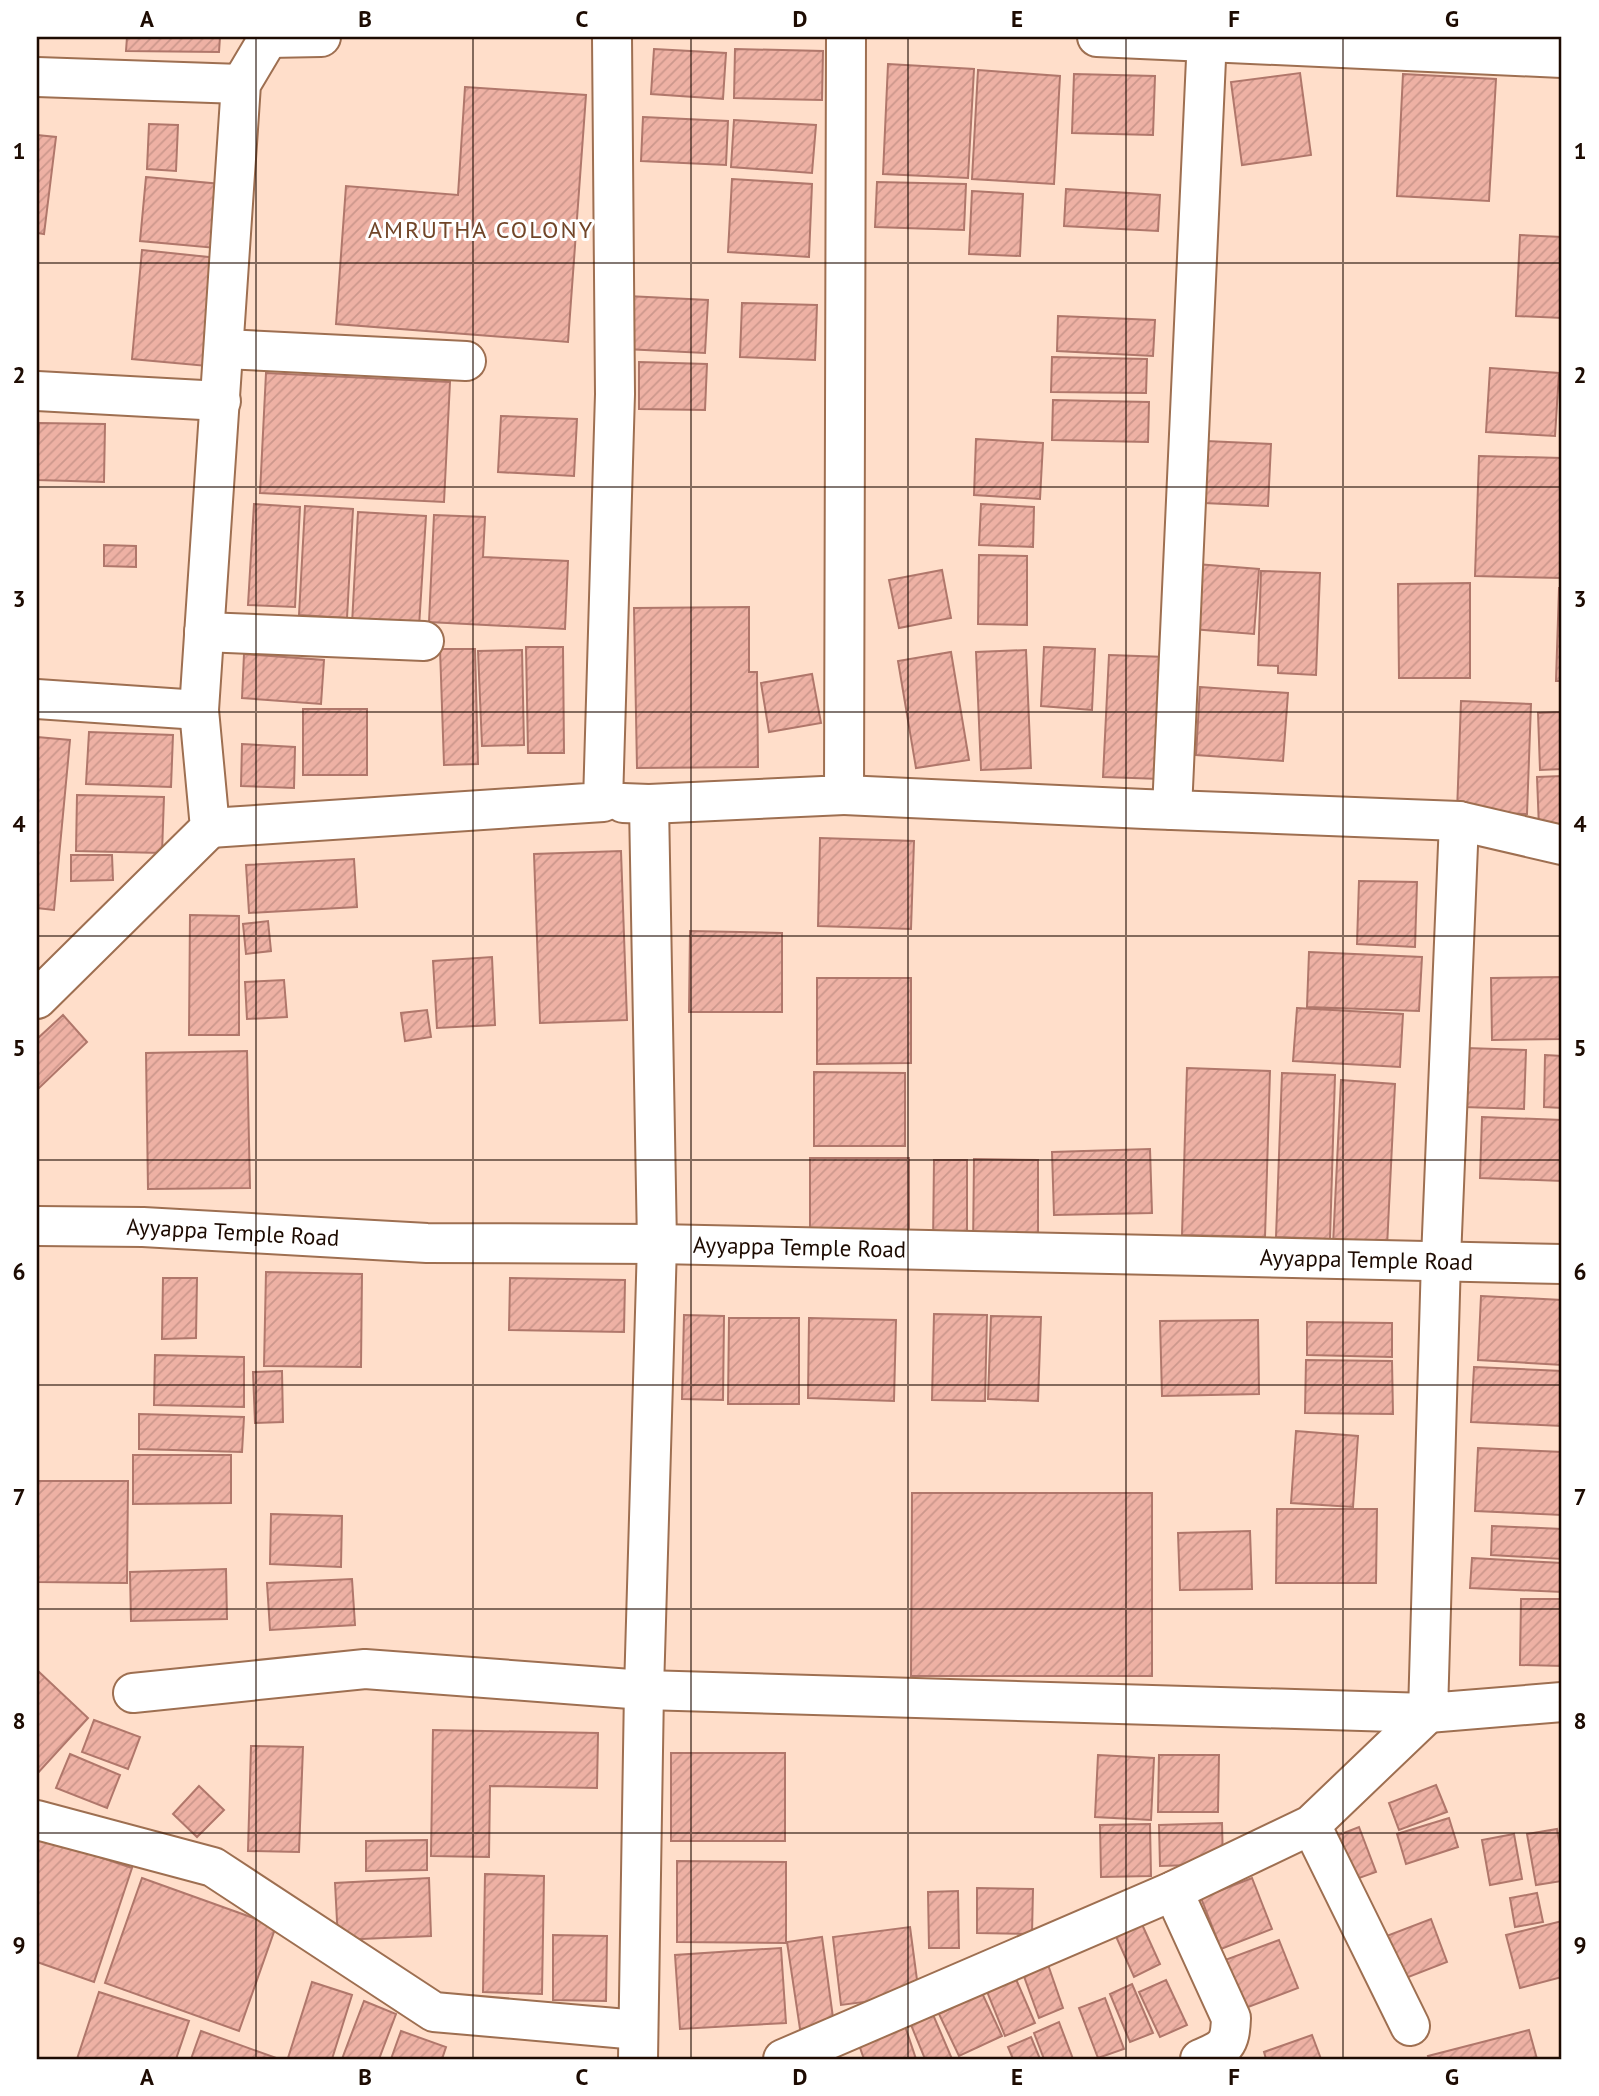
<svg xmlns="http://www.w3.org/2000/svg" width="1599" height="2096" viewBox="0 0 1599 2096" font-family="'PT Sans',sans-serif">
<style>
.building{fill:url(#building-hatch);stroke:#b0776b;stroke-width:2}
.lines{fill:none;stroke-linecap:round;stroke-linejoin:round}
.minor-casing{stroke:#9e6f51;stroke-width:42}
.minor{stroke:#fff;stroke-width:38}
.grid{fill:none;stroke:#1d0b02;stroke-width:2;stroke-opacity:0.55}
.labels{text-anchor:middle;stroke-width:6;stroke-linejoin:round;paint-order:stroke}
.street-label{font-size:23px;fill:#1d0b02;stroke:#fff}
.neighbourhood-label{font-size:24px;letter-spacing:2px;fill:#714528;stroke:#fff}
.neatline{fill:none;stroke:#1d0b02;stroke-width:2.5}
.grid-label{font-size:23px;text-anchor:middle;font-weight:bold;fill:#1d0b02}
</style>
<defs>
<pattern id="building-hatch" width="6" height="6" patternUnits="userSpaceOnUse" patternTransform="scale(1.75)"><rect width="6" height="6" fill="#eeb1a4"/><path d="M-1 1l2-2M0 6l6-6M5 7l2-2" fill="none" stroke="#cc978c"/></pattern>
</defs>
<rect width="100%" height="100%" fill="#ffdeca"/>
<path class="building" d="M127 37H220L219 52 126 51Z
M654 49 726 53 723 99 651 94Z
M735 49 823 51 822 100 734 98Z
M888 64 974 69 968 178 883 174Z
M978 70 1060 76 1054 184 972 179Z
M1300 73 1311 155 1242 165 1231 82Z
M1074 74 1155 76 1153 135 1072 133Z
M1403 74 1496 79 1489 201 1397 196Z
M465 87 586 95 568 342 336 324 346 186 458 195Z
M643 117 728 121 726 165 641 161Z
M734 120 816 125 812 173 731 167Z
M149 124 178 125 176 171 147 169Z
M37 135 56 137 44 234 37 233Z
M146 177 221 184 216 248 140 241Z
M732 179 812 184 809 257 728 252Z
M877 182 966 184 964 230 875 227Z
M1066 189 1160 195 1158 231 1064 226Z
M972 191 1023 194 1020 256 969 254Z
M1520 235 1562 237V318L1516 316Z
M142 250 218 258 207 366 132 359Z
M627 296 708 300 705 353 625 349Z
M742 303 817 305 815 360 740 357Z
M1058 316 1155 320 1153 356 1057 351Z
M1052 357 1147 359 1146 393 1051 392Z
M639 362 707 364 705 410 639 409Z
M1490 368 1559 373 1555 436 1486 432Z
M266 373 450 382 444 502 260 493Z
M1053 400 1149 402 1148 442 1052 440Z
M501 416 577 419 574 476 498 472Z
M39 423 105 424 104 482 37 480Z
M976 439 1043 443 1040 499 974 495Z
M1206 441 1271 444 1268 506 1204 503Z
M1479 456 1562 458V578L1475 576Z
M254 504 300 507 295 607 248 605Z
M981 504 1034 507 1033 547 979 545Z
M305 506 353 509 347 618 299 615Z
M358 512 426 516 419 627 352 624Z
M434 515 485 517 483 557 568 561 565 629 429 622Z
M104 545 136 546V567L104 566Z
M979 555 1027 556V625L978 624Z
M1196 564 1259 569 1254 634 1192 629Z
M942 570 951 618 899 628 889 580Z
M1261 571 1320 573 1316 675 1278 673V666L1258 665Z
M1470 583V678H1399L1398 584Z
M1559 588H1562V681H1556Z
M749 607V672H757L758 767 637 768 634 608Z
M526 647H563L564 753H528Z
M1044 647 1095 649 1092 710 1041 706Z
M440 649H475L478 764 444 765Z
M522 650 524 745 482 746 478 651Z
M1026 650 1031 768 981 770 976 652Z
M951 652 969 760 916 768 898 661Z
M244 654 324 660 321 704 242 698Z
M1109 655 1167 657 1161 779 1103 777Z
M812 674 821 723 769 732 761 683Z
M1200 687 1288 693 1283 761 1196 755Z
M1461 701 1531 704 1527 814 1457 812Z
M303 709H367V775H303Z
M1562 712V769L1540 770 1538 713Z
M89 732 173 735 171 787 86 784Z
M37 737 70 740 54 910 37 908Z
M242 744 295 747 294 788 241 786Z
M1562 776V828H1539L1537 777Z
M77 795 164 797 162 853 76 851Z
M820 838 914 841 911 929 818 926Z
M621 851 627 1020 540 1023 534 854Z
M71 855H112L113 880 71 881Z
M354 859 357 907 249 913 246 865Z
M1359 881 1417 882 1415 947 1357 944Z
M190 915 239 916V1035H189Z
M268 921 271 951 246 954 243 924Z
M690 931 782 933V1012H689Z
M1309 952 1422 957 1419 1011 1307 1007Z
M492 957 495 1025 437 1028 433 961Z
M1562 977V1039L1492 1040 1491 978Z
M817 978H911V1063L817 1064Z
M284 980 287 1017 247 1019 245 982Z
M1297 1008 1403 1014 1400 1067 1293 1061Z
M427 1010 431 1037 405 1041 401 1013Z
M63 1015 87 1042 37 1090V1039Z
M1466 1048 1526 1050 1524 1109 1464 1107Z
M247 1051 250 1188 148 1189 146 1053Z
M1545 1055 1562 1056V1108L1544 1107Z
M1187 1068 1270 1071 1265 1237 1182 1235Z
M814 1072 905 1073V1146H814Z
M1282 1073 1335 1075 1330 1239 1276 1237Z
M1341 1080 1395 1084 1387 1247 1333 1245Z
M1482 1117 1562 1120V1181L1480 1178Z
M1150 1149 1152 1213 1054 1215 1052 1152Z
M810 1158H909V1238L810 1239Z
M974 1159 1038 1160V1250H973Z
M934 1160H967V1246H933Z
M266 1272 362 1274 361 1367 264 1366Z
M163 1278H197L196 1338 162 1339Z
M510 1278 625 1280 624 1332 509 1330Z
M1481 1296 1562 1300V1365L1478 1360Z
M934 1314 987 1315 985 1401 932 1400Z
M684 1315 724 1316 723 1400 682 1399Z
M991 1316 1041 1317 1038 1401 988 1399Z
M729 1318H799V1404H728Z
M809 1318 896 1320 894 1401 808 1398Z
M1258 1320 1259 1394 1162 1396 1160 1321Z
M1307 1322 1392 1323V1357L1307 1355Z
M155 1355 244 1357V1407L154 1405Z
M1306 1360 1392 1361 1393 1414 1305 1413Z
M1474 1367 1562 1371V1426L1471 1422Z
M282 1371 283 1422 255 1423 253 1372Z
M139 1414 244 1417 242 1452 139 1449Z
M1296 1431 1358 1436 1353 1507 1291 1503Z
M1478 1448 1562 1452V1515L1475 1511Z
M133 1455H231V1503L133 1504Z
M37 1481H128L127 1583 37 1582Z
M912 1493H1152V1676H911Z
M1277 1509H1377L1376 1583H1276Z
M271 1514 342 1516 341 1567 270 1564Z
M1492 1526 1562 1529V1559L1491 1555Z
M1250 1531 1252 1589 1180 1590 1178 1533Z
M1472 1558 1562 1563V1592L1470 1588Z
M226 1569 227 1619 131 1621 130 1572Z
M352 1579 355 1625 270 1630 267 1583Z
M1521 1599H1562V1666L1520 1665Z
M38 1671 88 1718 37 1774V1672Z
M94 1720 140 1737 128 1769 82 1752Z
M433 1730 598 1733 597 1788 490 1786 489 1857 431 1856Z
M251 1746 303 1747 299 1852 248 1851Z
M671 1753H785V1841H671Z
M70 1754 120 1775 107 1808 56 1788Z
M1098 1755 1154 1758 1151 1820 1095 1817Z
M1159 1755H1219L1218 1812H1158Z
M1436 1785 1447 1812 1399 1830 1389 1803Z
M199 1786 224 1810 197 1837 173 1814Z
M1449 1818 1458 1847 1406 1864 1397 1834Z
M1222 1823 1223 1864 1160 1866 1159 1825Z
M1150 1824 1151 1876 1101 1877 1100 1825Z
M1359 1827 1376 1872 1345 1883 1328 1839Z
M1557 1829 1562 1859V1881L1536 1885 1527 1834Z
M1514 1834 1522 1879 1490 1885 1482 1840Z
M37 1836 132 1868 94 1982 37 1962Z
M427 1840V1870L366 1871V1841Z
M677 1861 786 1862V1943L677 1942Z
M485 1874 544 1876 542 1994 483 1992Z
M142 1878 276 1926 239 2031 105 1983Z
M429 1878 431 1936 338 1940 335 1883Z
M1252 1878 1272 1929 1221 1949 1201 1898Z
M977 1888 1033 1889 1032 1934 977 1933Z
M958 1891 959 1948H929L928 1892Z
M1537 1893 1543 1922 1515 1927 1510 1898Z
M1431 1919 1447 1962 1393 1983 1376 1940Z
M1140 1920 1160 1964 1134 1977 1114 1932Z
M1562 1921V1977L1520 1988 1506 1935Z
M910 1927 919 1995 841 2005 833 1937Z
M553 1935 607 1936 606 2001 553 2000Z
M822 1937 834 2025 800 2029 787 1942Z
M1279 1940 1298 1988 1243 2009 1225 1960Z
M781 1948 786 2023 680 2029 675 1955Z
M1046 1959 1063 2008 1039 2018 1021 1968Z
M1015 1977 1035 2023 1005 2036 986 1989Z
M1166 1980 1187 2025 1160 2037 1139 1992Z
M312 1982 352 1995 332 2059 288 2058Z
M1132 1984 1153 2033 1130 2042 1110 1994Z
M99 1992 189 2021 176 2059H77Z
M982 1993 1002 2036 959 2056 939 2014Z
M1105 1998 1124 2049 1098 2058 1079 2008Z
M364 2001 396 2014 379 2059H342Z
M931 2010 952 2059H925L909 2020Z
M1059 2022 1073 2059H1044L1034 2033Z
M905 2026 916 2059H864L858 2042Z
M1529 2030 1537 2059H1429L1428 2056Z
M201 2031 279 2059H191Z
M401 2031 446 2047 442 2059H391Z
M1312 2035 1321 2059H1266L1264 2052Z
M1031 2037 1040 2059H1013L1008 2047Z
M520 2058H598V2059H520Z"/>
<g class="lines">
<g class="minor-casing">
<g id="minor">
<path d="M1097 37 1562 58"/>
<path d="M269 38 321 37"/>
<path d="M37 77 241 84"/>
<path d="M224 349 466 361"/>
<path d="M37 391 221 401"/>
<path d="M204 632 424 641"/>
<path d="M37 699 199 710"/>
<path d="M844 795 1145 809 1459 821 1562 845"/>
<path d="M623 803 649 804 844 795 846 37"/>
<path d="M1172 810 1207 37"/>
<path d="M1459 821 1441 1259 1428 1713 1562 1702"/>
<path d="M210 828 603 802 615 394 612 37"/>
<path d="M37 999 210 828 199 710 241 84 269 37"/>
<path id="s1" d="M37 1226 143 1227 427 1243 657 1244 1562 1264"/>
<path d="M133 1693 365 1669 644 1690 1428 1713"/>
<path d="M37 1820 213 1867 434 2012 638 2030"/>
<path d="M1311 1825 1410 2026"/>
<path d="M1173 1891 1231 2018C1230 2045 1226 2048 1200 2059"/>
<path d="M638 2059 644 1690 657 1244 649 804"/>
<path d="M783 2059 1173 1891 1311 1825 1428 1713"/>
</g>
</g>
<use href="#minor" class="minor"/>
</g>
<path class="grid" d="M256 37V2059M473 37V2059M691 37V2059M908 37V2059M1126 37V2059M1343 37V2059M37 263H1562M37 487H1562M37 712H1562M37 936H1562M37 1160H1562M37 1385H1562M37 1609H1562M37 1833H1562"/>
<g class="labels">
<g class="street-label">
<text dy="8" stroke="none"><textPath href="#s1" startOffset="196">Ayyappa Temple Road</textPath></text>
<text dy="8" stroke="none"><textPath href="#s1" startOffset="763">Ayyappa Temple Road</textPath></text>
<text dy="8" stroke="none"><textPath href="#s1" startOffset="1330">Ayyappa Temple Road</textPath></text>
</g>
<g class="neighbourhood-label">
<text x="481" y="238">AMRUTHA COLONY</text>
</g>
</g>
<rect width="1599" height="2096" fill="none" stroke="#ffffff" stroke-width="77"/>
<rect x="38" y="38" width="1522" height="2020" class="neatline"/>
<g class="grid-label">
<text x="147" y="27">A</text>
<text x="365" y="27">B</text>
<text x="582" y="27">C</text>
<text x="800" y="27">D</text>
<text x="1017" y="27">E</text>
<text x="1234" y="27">F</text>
<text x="1452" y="27">G</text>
<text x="19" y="159">1</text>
<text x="1580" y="159">1</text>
<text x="19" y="383">2</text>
<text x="1580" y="383">2</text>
<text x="19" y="607">3</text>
<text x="1580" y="607">3</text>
<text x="19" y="832">4</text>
<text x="1580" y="832">4</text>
<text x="19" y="1056">5</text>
<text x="1580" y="1056">5</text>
<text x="19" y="1280">6</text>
<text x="1580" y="1280">6</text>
<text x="19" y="1505">7</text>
<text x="1580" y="1505">7</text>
<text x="19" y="1729">8</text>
<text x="1580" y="1729">8</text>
<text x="19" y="1953">9</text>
<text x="1580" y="1953">9</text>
<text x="147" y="2085">A</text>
<text x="365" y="2085">B</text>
<text x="582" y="2085">C</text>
<text x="800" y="2085">D</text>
<text x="1017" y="2085">E</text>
<text x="1234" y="2085">F</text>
<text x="1452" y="2085">G</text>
</g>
</svg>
